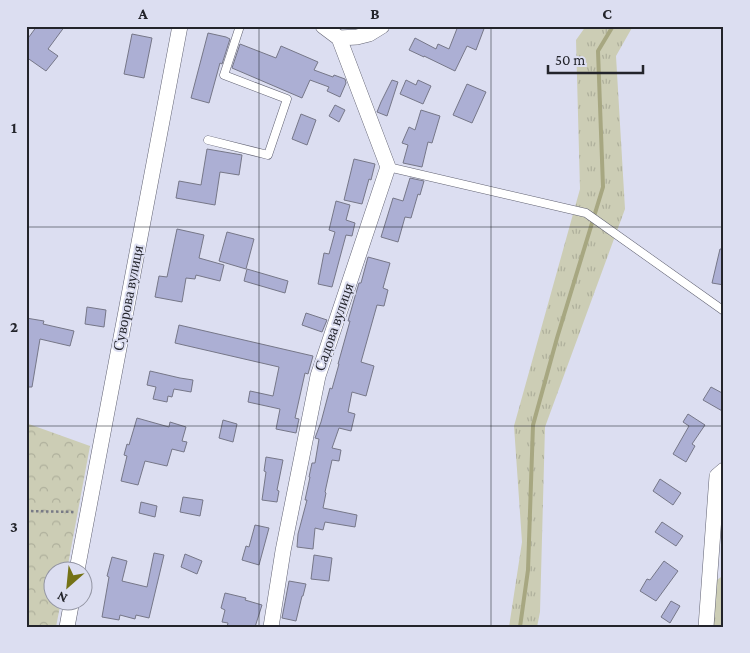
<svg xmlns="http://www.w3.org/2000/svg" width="750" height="653" viewBox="0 0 750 653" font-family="'Crimson Pro',serif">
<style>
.grass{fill:url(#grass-tufts)}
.park{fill:url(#park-crowns)}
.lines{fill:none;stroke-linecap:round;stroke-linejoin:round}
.stream{stroke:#a7a781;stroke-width:4}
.building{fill:#acafd4;stroke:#767788}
.service-casing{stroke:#616272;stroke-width:9}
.minor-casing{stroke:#616272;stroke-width:16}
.path{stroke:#787a86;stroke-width:2.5;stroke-dasharray:2.5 2.5;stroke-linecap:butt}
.service{stroke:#fff;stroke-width:8}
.minor{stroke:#fff;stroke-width:15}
.grid{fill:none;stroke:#23242b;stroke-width:1;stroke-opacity:0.55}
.labels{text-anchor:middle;stroke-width:4;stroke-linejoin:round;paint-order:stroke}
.street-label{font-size:15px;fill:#23242b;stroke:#dcdef1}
.neatline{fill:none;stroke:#23242b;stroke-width:2}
.grid-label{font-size:16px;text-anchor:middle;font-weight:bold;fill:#23242b}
</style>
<defs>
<pattern id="grass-tufts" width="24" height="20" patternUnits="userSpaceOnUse" patternTransform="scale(1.25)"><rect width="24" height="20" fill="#cccdb5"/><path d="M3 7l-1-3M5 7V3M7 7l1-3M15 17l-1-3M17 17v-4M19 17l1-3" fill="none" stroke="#afb09c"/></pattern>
<pattern id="park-crowns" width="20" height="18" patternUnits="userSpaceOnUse" patternTransform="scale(1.25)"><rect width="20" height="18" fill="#cccdb5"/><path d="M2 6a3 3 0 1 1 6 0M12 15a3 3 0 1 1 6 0" fill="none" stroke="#afb09c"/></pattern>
</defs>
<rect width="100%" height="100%" fill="#dcdef1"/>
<path class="grass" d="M586 26H633L616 56 625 209 545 427 540 612 537 627H509L522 542 514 426 580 189 576 40Z
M724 575V627H708L711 584Z"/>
<path class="park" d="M26 423 90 446 67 570H52V600L61 601 56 627H26Z"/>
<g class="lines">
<path class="stream" d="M520 627 528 570 533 425 557 338 603 187 598 51 613 26"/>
</g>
<path class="building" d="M37 26H65L48 49 58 56 46 71 26 57V41Z
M458 26H485L476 50 467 46 455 71 424 56V57L409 50 415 38 436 49 438 44 449 49Z
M208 33 226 37 230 39 222 64 220 63 209 103 191 98Z
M132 34 152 38 144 78 124 74Z
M240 44 276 58 281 46 318 62 314 70 333 77 334 75 345 79 346 83 340 97 327 91 329 87 310 80 302 98 232 68Z
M392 80 398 82 387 116 377 112 381 102Z
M406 80 416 85 418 80 431 86 423 104 400 94Z
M467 84 486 92 472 123 453 115Z
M335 105 345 110 339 122 329 116Z
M421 110 440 116 432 143 428 142 422 167 403 163 408 145 402 143 409 127 415 130Z
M301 114 316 120 307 145 292 139Z
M207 149 242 155 239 175 220 172 215 205 176 198 179 181 201 185Z
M354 159 375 164 371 180 369 179 362 204 344 200Z
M410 178 424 181 420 195 418 194 411 218 405 217 398 242 381 237 393 198 403 201Z
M336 201 350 205 346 220 355 223 352 236 346 235 332 287 318 284 324 253 329 254 335 232 329 230Z
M177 229 204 235 199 258 224 265 220 281 196 275 195 279 186 278 182 302 155 297 159 276 167 277Z
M227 232 254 239 246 269 219 261Z
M720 249H724V285L712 283Z
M368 257 390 263 383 288 388 290 384 306 377 305 361 362 374 366 366 396 352 392 348 412 355 414 351 431 339 428 332 448 341 450 339 461 332 460 325 492 326 493 323 508 357 515 355 527 325 522 323 530 315 528 313 549 297 547 298 534 307 500H305L310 477H309L312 463H315L319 439 315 438 321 422 330 388 332 389 339 364H338L350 321H348L356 293 359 283H361Z
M247 269 288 281 285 293 244 281Z
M87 307 106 310 104 327 85 324Z
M306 313 327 320 322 332 302 325Z
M26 318 44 321 43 324 74 331 70 346 40 339 32 387H26Z
M179 325 313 356 308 374 305 373 295 418 299 419 296 433 276 429 280 409 248 402 250 391 273 396 279 367 175 343Z
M150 371 180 378 193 380 191 392 174 389 172 397 168 396 167 402 153 399 156 387 147 385Z
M711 387 724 394V412L703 400Z
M688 414 705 425 692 444 695 446 686 462 673 454 689 426 683 422Z
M137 418 169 427 170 422 186 427 182 441 187 442 184 452 172 449 167 466 145 461 138 485 121 481 127 456 124 455 127 444 129 445Z
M223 420 237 424 233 442 219 438Z
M266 457 283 460 277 490 279 491 277 502 262 500 266 472 264 471Z
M660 479 681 493 673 505 653 491Z
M183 497 203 500 200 516 180 512Z
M141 502 157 506 155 517 139 513Z
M662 522 683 536 676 546 655 532Z
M255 525 269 528 259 565 242 560 246 546 249 547Z
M154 553 164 555 149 618 136 615 135 619 120 615 119 620 102 617 109 577 107 576 112 557 127 561 122 581 147 587Z
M185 554 202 561 197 574 181 567Z
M314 555 332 558 329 581 311 579Z
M664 561 678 571 656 601 640 591 647 579 650 580Z
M289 581 306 584 303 596H302L296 621 282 618Z
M225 593 246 598 245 600 262 605 255 627H227L228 623 222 622 225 610 221 608Z
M671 601 680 606 670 623 661 617Z"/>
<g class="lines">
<g class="service-casing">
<path id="service" d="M208 140 268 155 287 99 224 75 240 26
M388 167 586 213 724 311"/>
</g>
<g class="minor-casing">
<path id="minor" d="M323 26 339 38 357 37 369 34 382 26
M77 570 180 26
M67 627 72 600
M271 627 283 551 318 376 388 167 339 38
M706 627 717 476 724 470"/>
</g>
<path class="path" d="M26 511 76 512"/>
<use href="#service" class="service"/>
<use href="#minor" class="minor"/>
</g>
<path class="grid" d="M259 26V627M491 26V627M26 227H724M26 426H724"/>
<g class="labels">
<g class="street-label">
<text transform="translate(128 298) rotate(-79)" y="5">Суворова вулиця</text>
<text transform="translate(334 327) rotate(-71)" y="5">Садова вулиця</text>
</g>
</g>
<rect width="750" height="653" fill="none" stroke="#dcdef1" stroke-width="55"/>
<g transform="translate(68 586) rotate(207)"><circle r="24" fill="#dcdef1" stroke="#9294a2"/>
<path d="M0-4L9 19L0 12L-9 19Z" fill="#747216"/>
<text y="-8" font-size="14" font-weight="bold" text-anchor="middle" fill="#23242b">N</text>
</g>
<path d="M548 65v8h95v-8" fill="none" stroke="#23242b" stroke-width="2.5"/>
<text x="555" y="65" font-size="15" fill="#23242b" stroke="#dcdef1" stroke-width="4" paint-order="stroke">50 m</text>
<rect x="28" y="28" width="694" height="598" class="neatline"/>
<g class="grid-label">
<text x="143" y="19">A</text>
<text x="375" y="19">B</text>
<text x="607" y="19">C</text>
<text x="14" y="133">1</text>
<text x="14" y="332">2</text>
<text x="14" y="532">3</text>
</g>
</svg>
